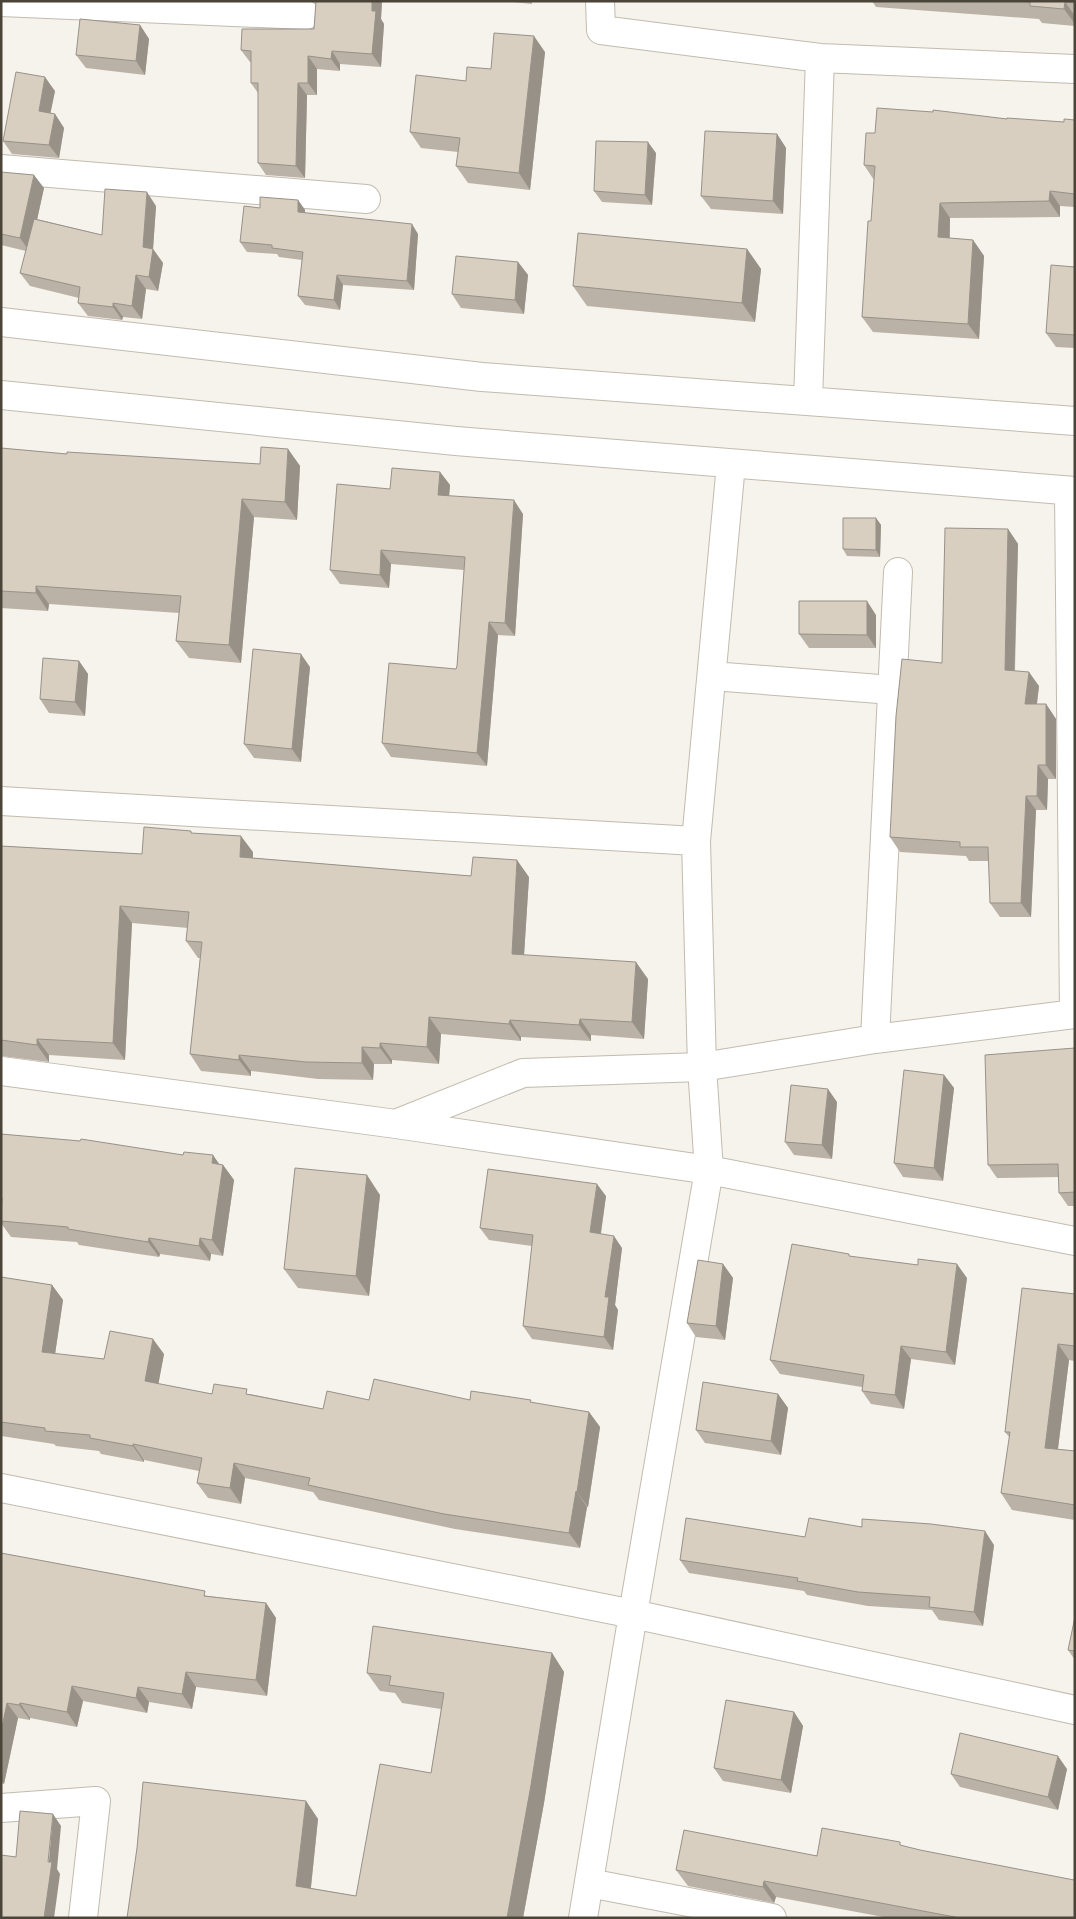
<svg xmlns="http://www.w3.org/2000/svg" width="1076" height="1919" viewBox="0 0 1076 1919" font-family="'Work Sans',sans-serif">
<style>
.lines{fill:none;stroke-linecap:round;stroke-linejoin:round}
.minor-casing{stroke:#c2bbae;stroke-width:30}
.minor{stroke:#fff;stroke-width:28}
.wall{fill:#bab2a6}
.shaded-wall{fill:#979187}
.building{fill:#d8cfc1;stroke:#979187}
</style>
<rect width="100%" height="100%" fill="#f6f3ec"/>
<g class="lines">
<g class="minor-casing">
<path id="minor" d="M600 1 601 30 820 58 1075 69
M1 2 306 15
M1 169 366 199
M1 322 482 377 1075 421
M1 395 456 441 1075 491
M808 401 820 58
M1069 491 1074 1014
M712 676 892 690
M1 801 696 841
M875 1039 898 572
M1 1071 396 1124 709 1170 1075 1241
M398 1123 523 1073 702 1067 875 1039 1075 1014
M1 1488 633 1614 1075 1710
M1 1808 96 1801 83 1918
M589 1883 772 1918
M583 1918 633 1614 709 1170 702 1067 696 841 731 464"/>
</g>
<use href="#minor" class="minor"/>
</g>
<path class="wall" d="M316 1H382L381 19 384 24 381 67 340 64V71L317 69V95H307L305 178 266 175 258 163V93L251 83V62H250L241 50 314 29Z
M503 1H532V4Z
M872 1H1075V26L1042 23 1039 19 876 7Z
M140 25 149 39 145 75 86 68 76 55Z
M545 52 530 190 468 183 456 166 458 152 421 148 410 132 466 81 491 69Z
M55 91 50 114H55L64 128 59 158 12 154 3 141Z
M1007 119 1064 122 1075 120V207L1060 206V217L950 218V238L973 240 984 256 979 339 873 332 862 317 871 221 874 180 864 165 875 133Z
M777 134 786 148 783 214 711 209 701 196Z
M656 153 652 205 602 202 594 191Z
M1 172 44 188 37 219 102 235 156 206 153 249 163 263 158 291 146 289 142 319 123 317 122 320 88 316 78 303 79 298 30 286 20 273 26 251 1 245Z
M298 200 305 210V213L418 234 414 290 343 285 340 310 305 305 298 296 302 260 279 257 277 254 247 252 240 242 260 208Z
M747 249 761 269 755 322 587 306 573 286Z
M518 262 528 275 524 314 461 308 452 294Z
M1075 267V348L1056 347 1046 333Z
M1 448 67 454 260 464 288 449 300 466 297 520 254 517 241 663 189 658 176 641 179 613 49 604 48 611 1 608Z
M440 472 450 485 449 496 523 514 515 636 498 635 487 766 391 757 382 743 456 669 457 666 464 570 391 564 389 588 340 584 330 570 390 489Z
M876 518 881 525 880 557 847 556 843 549Z
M1008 529 1018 544 1015 671 1039 686 1037 704H1046L1056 719V779H1048L1047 810H1036L1031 917H1000L990 903 989 861H969L966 856 900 852 890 837 942 663Z
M876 615V648H809L799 634Z
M79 661 88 674 85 716 49 713 40 699Z
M310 667 301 762 254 758 244 744Z
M193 833 253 852V858L471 876 529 877 524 955 648 979 644 1039 591 1035V1041L521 1037V1041L441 1034 439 1064 392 1060V1064H374L373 1080 318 1079 251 1071V1076L201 1071 190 1054 200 958H198L186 941 188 928 132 923 125 1060 49 1055V1062L1 1056V846L142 854Z
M1075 1048V1206H1068L1059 1193V1177L997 1178 988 1165Z
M944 1075 954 1088 943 1181 903 1177 894 1163Z
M837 1102 832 1159 794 1155 785 1142Z
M1 1134 223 1165 234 1180 223 1256 211 1254 210 1261 160 1254 159 1257 79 1245 77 1242 11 1237 1 1223Z
M380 1195 369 1296 298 1288 284 1269Z
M606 1196 601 1234 622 1248 615 1305 618 1310 613 1350 532 1339 523 1326 532 1246 489 1240 480 1228Z
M851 1257 967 1278 955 1365 911 1359 904 1409 871 1404 862 1391V1387L780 1374 770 1360Z
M723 1264 733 1278 725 1340 696 1337 687 1323Z
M1 1277 52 1285 63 1300 55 1354 104 1359 164 1354 158 1384 212 1394H250L323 1409 369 1400H470L533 1403 589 1412 600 1427 588 1507H587L580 1548 455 1529 319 1500 313 1492 245 1478 241 1504 208 1498 197 1483 199 1471 144 1460V1462L101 1454 99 1451 56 1446 54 1444 1 1436Z
M1075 1294V1361L1069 1360 1058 1449 1075 1451V1520L1012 1510 1001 1493 1010 1438 1005 1432Z
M778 1394 788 1408 781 1455 705 1443 696 1430Z
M862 1527 994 1545 983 1626 939 1620 932 1610 868 1606 807 1595 804 1591 689 1573 680 1560Z
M1 1553 208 1596 266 1603 276 1618 267 1696 196 1687 192 1709 149 1702 147 1713 83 1701 77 1727 30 1718V1720L18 1718 4 1784 1 1783Z
M1075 1617V1660L1068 1650Z
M552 1653 564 1672 544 1803 523 1918H127L306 1801 318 1819 311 1888 356 1896 431 1773 441 1709 402 1703 395 1693 380 1691 367 1673Z
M794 1712 803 1726 791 1793 723 1781 714 1768Z
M1067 1769 1058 1810 960 1787 951 1774Z
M903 1846 1075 1918H889L776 1897 774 1903 688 1886 676 1870Z"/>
<path class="shaded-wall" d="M372 1H382L381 19 384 24 381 67 372 54Z
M1065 2 1075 16V24L1064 9Z
M140 25 149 39 145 75 136 61Z
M534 36 545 52 530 190 519 173Z
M332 51 340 64V71L331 59Z
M308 56 317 69V95L308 83Z
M45 77 55 91 48 125 39 111Z
M298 83 307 95 305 178 296 166Z
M55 114 64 128 59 158 49 145Z
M777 134 786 148 783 214 773 201Z
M648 142 656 153 652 205 645 195Z
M34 175 44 188 30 252 20 238Z
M1050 191 1060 206V217L1049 201Z
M147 192 156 206 153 249 163 263 158 291 149 277 143 247Z
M298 200 305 210V222L298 212Z
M940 203 950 218 949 252 938 237Z
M412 224 418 234 414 290 407 281Z
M973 240 984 256 979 339 968 324Z
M747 249 761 269 755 322 742 303Z
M518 262 528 275 524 314 515 300Z
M136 275 146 289 142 319 132 306Z
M337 275 343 285 340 310 334 300Z
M113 303 123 317 122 320 113 307Z
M288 449 300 466 297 520 285 502Z
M440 472 450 485 448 509 438 495Z
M242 499 254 517 241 663 229 645Z
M514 500 523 514 515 636 505 623Z
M876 518 881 525 880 557 876 550Z
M1008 529 1018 544 1014 684 1005 670Z
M381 550 391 564 389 588 380 575Z
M36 586 49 604 48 611 36 593Z
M867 601 876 615V648L867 635Z
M489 622 498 635 487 766 477 753Z
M301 654 310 667 301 762 292 749Z
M79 661 88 674 85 716 75 702Z
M1029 672 1039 686 1035 718 1025 704Z
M1046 704 1056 719V779L1046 765Z
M1038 765 1048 779 1047 810 1037 796Z
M1026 796 1036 810 1031 917 1021 903Z
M241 836 253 852 252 874 240 857Z
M517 860 529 877 523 971 512 954Z
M120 906 132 923 125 1060 113 1043Z
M636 962 648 979 644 1039 632 1022Z
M429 1017 441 1034 439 1064 427 1047Z
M580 1019 591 1035V1041L579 1025Z
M510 1020 521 1037V1041L509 1024Z
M37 1039 49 1055V1062L37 1045Z
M380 1043 392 1060V1064L380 1048Z
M362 1047 374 1064 373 1080 362 1063Z
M239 1055 251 1071V1076L239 1060Z
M944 1075 954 1088 943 1181 934 1168Z
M828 1089 837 1102 832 1159 822 1145Z
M213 1155 222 1168 223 1165 234 1180 223 1256 212 1240V1163Z
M367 1175 380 1195 369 1296 356 1276Z
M597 1184 606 1196 599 1245 590 1232Z
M614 1236 622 1248 615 1305 618 1310 613 1350 604 1337 605 1297Z
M149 1238 160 1254 159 1257 148 1242Z
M200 1238 211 1254 210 1261 199 1246Z
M723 1264 733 1278 725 1340 716 1326Z
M957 1264 967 1278 955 1365 946 1352Z
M52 1285 63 1300 53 1368 42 1352Z
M153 1339 164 1354 156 1397 145 1381Z
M1058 1344 1069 1360 1056 1464 1045 1448Z
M901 1346 911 1359 904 1409 895 1395Z
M778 1394 788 1408 781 1455 771 1441Z
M589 1412 600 1427 588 1507 577 1492Z
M133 1444 144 1460V1462L133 1446Z
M234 1463 245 1478 241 1504 230 1488Z
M576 1491 587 1507 580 1548 569 1533Z
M985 1531 994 1545 983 1626 974 1612Z
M266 1603 276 1618 267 1696 256 1680Z
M552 1653 564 1672 544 1803 523 1918H507Z
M186 1672 196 1687 192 1709 182 1694Z
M72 1686 83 1701 77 1727 67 1712Z
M138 1687 149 1702 147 1713 136 1698Z
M7 1703 18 1718 4 1784 1 1780V1732Z
M20 1703 30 1718V1720L19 1705Z
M794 1712 803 1726 791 1793 781 1780Z
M1058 1756 1067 1769 1058 1810 1048 1797Z
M306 1801 318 1819 309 1904 296 1886Z
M53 1814 61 1826 57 1869 60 1874 54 1918H44Z
M764 1881 776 1897 774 1903 763 1887Z"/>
<path class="building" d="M316 1H372V11H376L372 54 332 51 331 59 308 56V83H298L296 166 258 163V83H251V51L241 50 242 29H314Z
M1016 1H1075V3L1065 2 1064 9 1030 6V2Z
M80 19 140 25 136 61 76 55Z
M494 33 534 36 519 173 456 166 460 138 410 132 416 75 466 81 467 67 491 69Z
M16 72 45 77 39 111 55 114 49 145 3 141Z
M877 108 933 112V110L1007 119V118L1064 122V119L1075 120V194L1050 191 1049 201 940 203 938 237 973 240 968 324 862 317 868 221H871L875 166 864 165 866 133H875Z
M705 131 777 134 773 201 701 196Z
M596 141 648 142 645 195 594 191Z
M1 172 34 175 20 238 1 234Z
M105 189 147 192 143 247 153 249 149 277 136 275 132 306 113 303V307L78 303 80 287 20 273 34 219 102 235Z
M260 197 298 200V212L412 224 407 281 337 275 334 300 298 296 303 252 272 248V245L240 242 244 206 260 208Z
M578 233 747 249 742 303 573 286Z
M456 256 518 262 515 300 452 294Z
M1051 265 1075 267V335L1046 333Z
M261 447 288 449 285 502 242 499 229 645 176 641 181 596 36 586V593L1 591V448L67 454V452L260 464Z
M392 468 440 472 438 495 514 500 505 623 489 622 477 753 382 743 389 663 456 669 457 666 465 557 381 550 380 575 330 570 337 484 390 489Z
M843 518H876V550L843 549Z
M945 528 1008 529 1005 670 1029 672 1025 704H1046V765H1038L1037 796H1026L1021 903H990L988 847H960V842L890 837 896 716 902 659 942 663Z
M799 601H867V635L799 634Z
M253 649 301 654 292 749 244 744Z
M43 658 79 661 75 702 40 699Z
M144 827 191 831V833L241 836 240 857 471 876 473 857 517 860 512 954 636 962 632 1022 580 1019 579 1025 510 1020 509 1024 429 1017 427 1047 380 1043V1048L362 1047V1063L306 1062 239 1055V1060L190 1054 202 942 186 941 189 912 120 906 113 1043 37 1039V1045L1 1040V846L142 854Z
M1075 1048V1192L1059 1193 1058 1164 988 1165 985 1055Z
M904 1070 944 1075 934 1168 894 1163Z
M791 1085 828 1089 822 1145 785 1142Z
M1 1134 80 1141 81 1139 183 1155 184 1152 213 1155 212 1163 223 1165 212 1240 200 1238 199 1246 149 1238 148 1242 68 1229V1227L1 1221 2 1198H1Z
M295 1168 367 1175 356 1276 284 1269Z
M488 1169 597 1184 590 1232 614 1236 605 1297H609L604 1337 523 1326 533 1235 480 1228Z
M792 1244 849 1254V1256L918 1265V1259L957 1264 946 1352 901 1346 895 1395 862 1391 864 1375 770 1360Z
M698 1260 723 1264 716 1326 687 1323Z
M1 1277 52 1285 42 1352 104 1359 110 1331 153 1339 145 1381 212 1394 214 1384 247 1389 246 1394 323 1409 327 1391 369 1400 374 1379 470 1400 471 1391 531 1400 530 1402 589 1412 577 1492 576 1491 569 1533 444 1514 308 1485 310 1478 234 1463 230 1488 197 1483 202 1458 133 1444V1446L90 1438V1435L45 1431V1428L1 1422Z
M1022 1288 1075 1294V1346L1058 1344 1045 1448 1075 1451V1505L1001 1493 1010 1432H1005Z
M703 1382 778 1394 771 1441 696 1430Z
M686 1518 805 1537 809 1518 862 1527V1519L931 1524 985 1531 974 1612 929 1607 930 1597 858 1592 797 1581 798 1578 680 1560Z
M1 1553 205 1591 204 1596 266 1603 256 1680 186 1672 182 1694 138 1687 136 1698 72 1686 67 1712 20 1703 19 1705 7 1703 1 1732Z
M1075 1617V1651L1068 1650Z
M373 1626 552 1653 531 1785 507 1918H127L137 1848 143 1782 306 1801 296 1886 356 1896 380 1764 431 1773 444 1693 389 1685 391 1676 367 1673Z
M726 1700 794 1712 781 1780 714 1768Z
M960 1733 1058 1756 1048 1797 951 1774Z
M20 1811 53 1814 48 1862H52L44 1918H1V1855L16 1857Z
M822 1828 900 1842V1845L920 1850 1074 1880 1075 1877V1918H960L764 1881 763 1887 676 1870 684 1830 817 1856Z"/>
<rect width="1076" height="1919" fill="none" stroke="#4b4439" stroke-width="5"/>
</svg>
